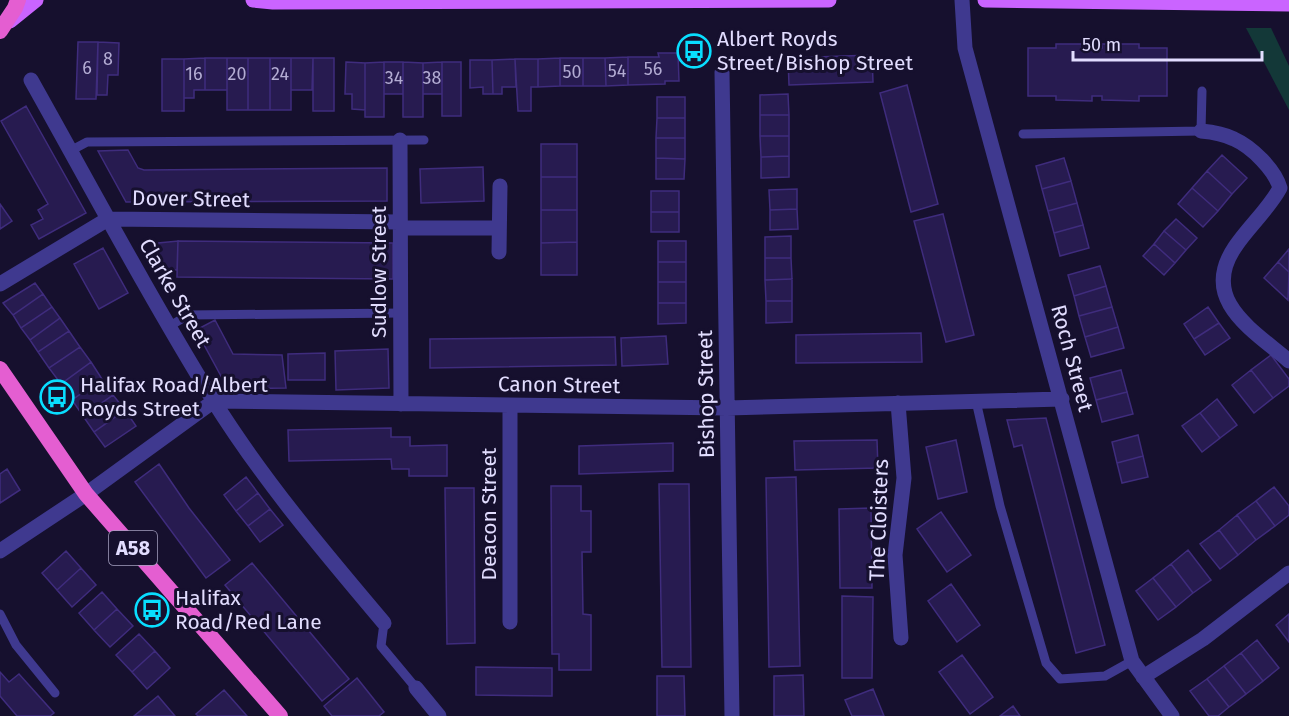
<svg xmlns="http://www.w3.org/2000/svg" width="1289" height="716" viewBox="0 0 1289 716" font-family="'Fira Sans',sans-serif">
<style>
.green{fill:#133838}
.building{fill:#271b50;stroke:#3f2c7d;stroke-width:1.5}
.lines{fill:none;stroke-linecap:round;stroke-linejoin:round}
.service{stroke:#3f398f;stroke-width:9}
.minor{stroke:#3f398f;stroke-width:15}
.primary{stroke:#ca64ff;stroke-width:15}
.trunk{stroke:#e45ed1;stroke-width:16}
.labels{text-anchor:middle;stroke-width:6;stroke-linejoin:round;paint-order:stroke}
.number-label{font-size:18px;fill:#b3acd3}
.shield{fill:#16102e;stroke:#a5a0c0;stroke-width:1.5}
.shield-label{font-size:20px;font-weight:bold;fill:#e2ddff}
.poi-label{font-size:21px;fill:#e2ddff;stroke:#16102e;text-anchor:start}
.street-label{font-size:21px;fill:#e2ddff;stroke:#16102e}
</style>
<rect width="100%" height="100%" fill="#16102e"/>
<path class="green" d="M1246 28H1271L1289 66V110Z"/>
<path class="building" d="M78 42H98L96 99H76Z
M98 42 119 43 118 75H108L107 95H97Z
M1056 44H1094V49L1102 48V44H1139V48H1167V96H1139V101L1102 100V96H1092V101L1056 100V96H1028V48H1056Z
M658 53H678L679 81H665V84L628 85V57H659Z
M872 55 873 82 789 85 788 58Z
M628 57V85L606 86 605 58Z
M205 58H227V90H205Z
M205 58V90H194V98H184V59Z
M227 58H248V110H227Z
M248 58H270V110H248Z
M270 58H291V110H270Z
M291 58H313L312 90H291Z
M313 58H334V111H313Z
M560 58H583V86H560Z
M560 58V86L538 87V59Z
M583 58H605L606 86H583Z
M162 59H184V111H162Z
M515 59H538V87H531V111H518Z
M515 59 516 87H502V94H493L492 60Z
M470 60H492L493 94H483V87L470 88Z
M346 62 365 63V110L352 109V94H345Z
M384 62H403V94H384Z
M384 62V117H365V63Z
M403 62 423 63V117H403Z
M442 62H461V116H442Z
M442 62V94H423V63Z
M907 85 938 204 911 212 880 93Z
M788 94 789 115H760V95Z
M657 97H685V118H657Z
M26 106 86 213 39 239 31 225 43 219 38 210 48 204 1 121Z
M760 115H789V136H760Z
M657 118H685V138H656Z
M760 136H789V156L761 157Z
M656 138H685V159L656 158Z
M541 144H577V177H541Z
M128 150 138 168 144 170 387 168V201L126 202 98 151Z
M1222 155 1247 178 1232 194 1207 171Z
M789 156V177L761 178V157Z
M656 158 685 159 684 179H656Z
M1064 158 1071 181 1042 189 1036 166Z
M483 167 484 201 421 203 420 169Z
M1207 171 1232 194 1218 211 1192 188Z
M541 177H577V210H541Z
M1071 181 1077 203 1048 211 1042 189Z
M1192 188 1218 211 1203 227 1178 204Z
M797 189V209L770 210 769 190Z
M651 191H679V212H651Z
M1077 203 1083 225 1054 233 1048 211Z
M0 204 12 221 0 229Z
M797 209 798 229 770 230V210Z
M541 210H577V242L541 243Z
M651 212H679V232H651Z
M943 214 974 335 946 342 914 221Z
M1176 219 1197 238 1186 250 1164 231Z
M1083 225 1089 248 1060 256 1054 233Z
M1164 231 1186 250 1175 263 1154 244Z
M791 236V258H765V237Z
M178 241 393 243V279L177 277Z
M178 241 177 270H165L155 253 158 243Z
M658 241H686V262H658Z
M577 242V275H541V243Z
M1154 244 1175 263 1164 275 1143 256Z
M103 248 128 293 99 309 74 264Z
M1289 249V272L1278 262Z
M765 258H791L792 279 765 280Z
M658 262H686V282H658Z
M1278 262 1289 272 1288 300 1264 278Z
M1100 266 1106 286 1074 296 1068 275Z
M792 279V301H766L765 280Z
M658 282H686V303H658Z
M35 283 43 294 13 315 3 303Z
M1106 286 1112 307 1079 316 1074 296Z
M43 294 52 307 21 328 13 315Z
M766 301H792V322L766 323Z
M658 303H686V323L658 324Z
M52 307 60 318 30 340 21 328Z
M1112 307 1118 327 1085 337 1079 316Z
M1208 307 1219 323 1194 339 1184 324Z
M60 318 69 331 38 352 30 340Z
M215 320 233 354 282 355 286 388 228 389 196 330Z
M1219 323 1230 338 1205 355 1194 339Z
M1118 327 1124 348 1091 357 1085 337Z
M69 331 80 347 49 368 38 352Z
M921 333 922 362 796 363V335Z
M666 336 668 364 622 366 621 338Z
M615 337 616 365 430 368V339Z
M80 347 91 362 61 384 49 368Z
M388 349 389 388 336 390 335 351Z
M325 353V380H288V354Z
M1271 355 1289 379V386L1273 398 1251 370Z
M91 362 102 379 72 400 61 384Z
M1121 370 1127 392 1096 400 1090 378Z
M1251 370 1273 398 1254 413 1232 385Z
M102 379 113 395 83 416 72 400Z
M1127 392 1133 414 1102 422 1096 400Z
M113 395 125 410 94 432 83 416Z
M1217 399 1237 425 1220 438 1200 413Z
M125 410 136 426 105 447 94 432Z
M1200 413 1220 438 1202 452 1182 426Z
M1046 418 1105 645 1076 653 1022 445 1014 447 1007 420Z
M391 428V437H410V446L447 445V476H409V469H392L391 459 289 461 288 430Z
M1138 435 1143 456 1117 463 1112 442Z
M877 440 878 468 795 470 794 441Z
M956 440 967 492 938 499 926 447Z
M673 443V471L579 474V446Z
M1143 456 1148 477 1122 483 1117 463Z
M159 464 189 508 230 560 206 578 135 482Z
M7 469 20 490 0 503V474Z
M246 477 258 493 236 511 224 495Z
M796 477 800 666 769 667 766 478Z
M659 484H689L691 667H662Z
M551 486H581V511H591V552H582L583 614 591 615V670H559V654H552Z
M1274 487 1289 506V515L1275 526 1256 501Z
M445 488H474L475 643 447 644Z
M258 493 270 509 248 526 236 511Z
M1256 501 1275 526 1256 540 1237 515Z
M871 508 872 588H840L839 509Z
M270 509 283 525 260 542 248 526Z
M941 512 971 555 947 572 917 529Z
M1237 515 1256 540 1238 555 1219 530Z
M1219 530 1238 555 1220 569 1200 544Z
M1188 550 1211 580 1193 593 1171 564Z
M66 551 81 568 57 590 42 573Z
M252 563 349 679 322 701 225 585Z
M1171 564 1193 593 1176 607 1153 578Z
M81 568 96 585 72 607 57 590Z
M1153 578 1176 607 1158 620 1136 591Z
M951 584 980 625 957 642 928 601Z
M102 592 117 609 94 630 79 613Z
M842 596 873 597 872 678H842Z
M117 609 133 626 110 647 94 630Z
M1289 614V642L1276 625Z
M139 634 155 651 132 672 116 655Z
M1257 640 1279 668 1263 681 1241 653Z
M155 651 170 668 147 689 132 672Z
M1241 653 1263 681 1246 694 1224 666Z
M962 655 993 697 970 714 939 672Z
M1224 666 1246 694 1229 707 1207 679Z
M476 667 552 668V696L476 695Z
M0 672 9 682 19 674 54 713 50 716H17L0 696Z
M803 675 804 716H774V676Z
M657 676H684L685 716H657Z
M357 678 384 712 379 716H332L324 706Z
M1207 679 1229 707 1218 716H1209L1190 691Z
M873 689 884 716H852L845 700Z
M224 690 247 716H198L196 714Z
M158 696 175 716H134Z
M1013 706 1020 716H1000Z"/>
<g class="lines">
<path class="service" d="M1023 134 1201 131 1202 91
M70 151 87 142 424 140
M170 326 188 315 401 313
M976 401 1000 506 1046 663 1060 679 1105 676 1132 661
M0 614 16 645 55 693
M384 623 381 646 416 688"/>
<path class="minor" d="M962 0 965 48 1132 661 1172 716
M722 72 732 716
M31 80C91 187 149 296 213 400 263 480 324 552 384 623
M1201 131C1212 132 1224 134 1234 139 1252 147 1275 170 1280 188 1268 210 1249 226 1235 247 1199 300 1253 330 1289 361
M400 140 401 404
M400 228H499
M499 252 500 186
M0 284 108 219 400 222
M898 403 904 478 895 555 901 638
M0 551 86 494 214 401 727 408 1062 399
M510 622V406
M1143 677 1203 639 1289 573
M416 688 439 716"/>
<path class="primary" d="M253 0 273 2 829 0
M985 0 1289 4
M10 21 36 0"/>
<path class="trunk" d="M0 31 15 8 18 0
M0 369 86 494 280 716"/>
</g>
<defs>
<g id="bus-ring" transform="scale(1.725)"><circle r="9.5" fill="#16102e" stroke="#09deff" stroke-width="1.5"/><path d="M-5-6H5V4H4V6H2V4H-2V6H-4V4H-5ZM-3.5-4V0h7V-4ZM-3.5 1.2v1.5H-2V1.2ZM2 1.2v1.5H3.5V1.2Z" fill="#09deff"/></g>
</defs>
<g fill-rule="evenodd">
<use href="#bus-ring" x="694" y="51"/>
<use href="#bus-ring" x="57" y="397"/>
<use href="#bus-ring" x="152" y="610"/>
</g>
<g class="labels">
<g class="number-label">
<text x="108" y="65">8</text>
<text x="87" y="74">6</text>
<text x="653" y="75">56</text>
<text x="617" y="77">54</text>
<text x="572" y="78">50</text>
<text x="194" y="80">16</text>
<text x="237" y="80">20</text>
<text x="280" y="80">24</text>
<text x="394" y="84">34</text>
<text x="432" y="84">38</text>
</g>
<rect class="shield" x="109" y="531" width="48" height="34" rx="4.5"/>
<g class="shield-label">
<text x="133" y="555">A58</text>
</g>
<g class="poi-label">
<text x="717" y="46">Albert Royds<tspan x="717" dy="24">Street/Bishop Street</tspan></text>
<text x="80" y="392">Halifax Road/Albert<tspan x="80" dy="24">Royds Street</tspan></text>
<text x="175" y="605">Halifax<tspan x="175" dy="24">Road/Red Lane</tspan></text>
</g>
<g class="street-label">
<text transform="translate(191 199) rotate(1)" y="7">Dover Street</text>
<text transform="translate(379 272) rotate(-90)" y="7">Sudlow Street</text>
<text transform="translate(175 293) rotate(60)" y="7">Clarke Street</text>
<text transform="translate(1072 358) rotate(75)" y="7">Roch Street</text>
<text transform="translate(559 385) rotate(1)" y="7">Canon Street</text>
<text transform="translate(706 394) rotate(-91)" y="7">Bishop Street</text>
<text transform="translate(489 514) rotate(-90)" y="7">Deacon Street</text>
<text transform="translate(879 520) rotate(-88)" y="7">The Cloisters</text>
</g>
</g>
<path d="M1073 51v9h189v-9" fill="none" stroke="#e2ddff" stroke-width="3"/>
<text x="1082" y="51" font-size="18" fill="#e2ddff" stroke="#16102e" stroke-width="4.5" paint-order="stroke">50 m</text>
</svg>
